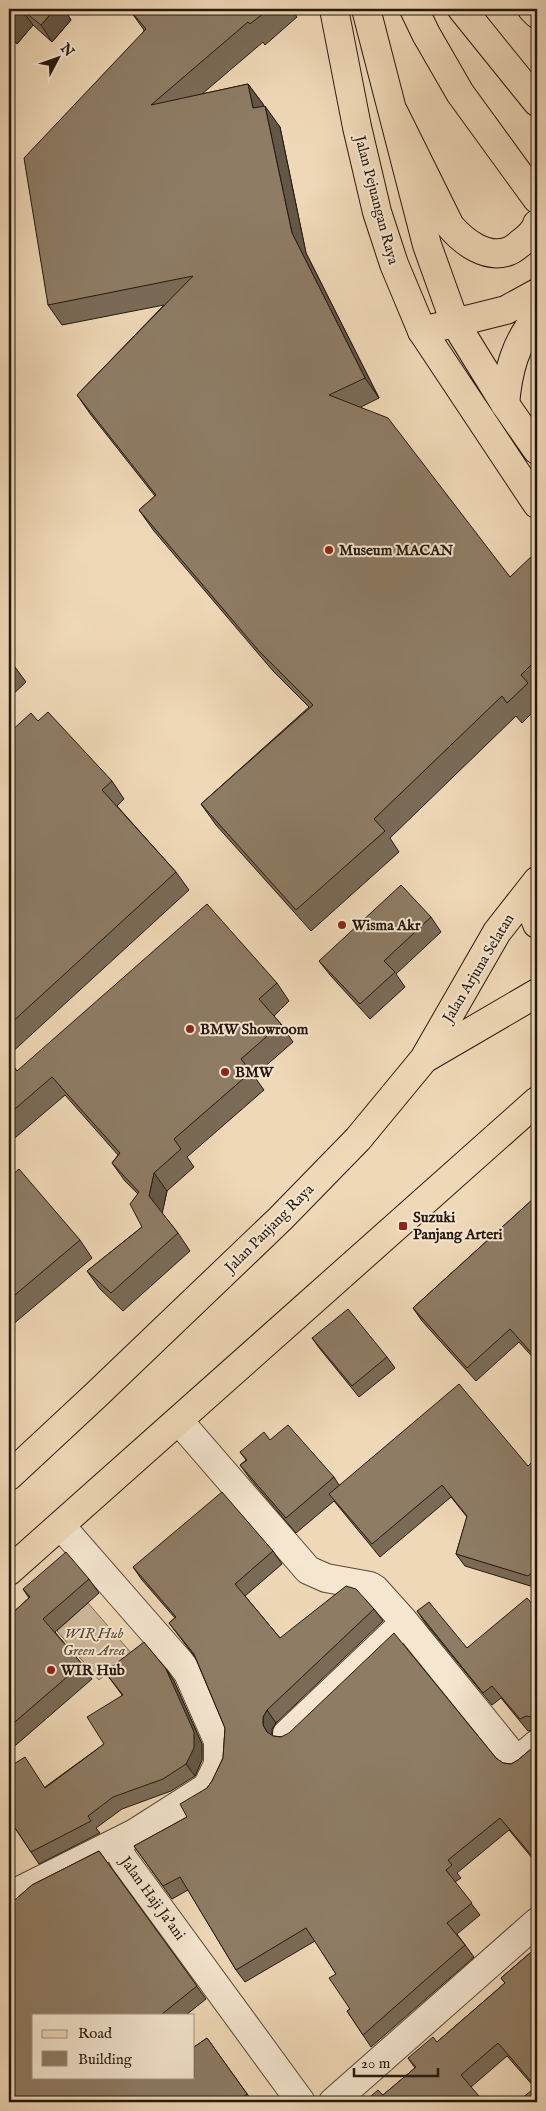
<svg xmlns="http://www.w3.org/2000/svg" width="546" height="2111" viewBox="0 0 546 2111" font-family="'IM FELL English',serif">
<style>
.green{fill:#cdb79a;stroke:#796854}
.lines{fill:none;stroke-linecap:round;stroke-linejoin:round}
.street-casing{stroke:#584838;stroke-width:30}
.primary-casing{stroke:#25180d;stroke-width:30}
.highway-casing{stroke:#25180d;stroke-width:30}
.street{stroke:#f5e6d0;stroke-width:28}
.primary{stroke:#efd8b7;stroke-width:28}
.highway{stroke:#efd8b7;stroke-width:28}
.wall{fill:#7a6b57;stroke:#25180d}
.shaded-wall{fill:#635747;stroke:#25180d}
.building{fill:#8e7c65;stroke:#25180d}
.poi-dot{fill:#8f2418;stroke:#f5e6d0;stroke-width:2}
.labels{text-anchor:middle;stroke-width:4;stroke-linejoin:round;paint-order:stroke}
.street-label{font-size:15px;fill:#25180d;stroke:#f5e6d0}
.poi-label{font-size:15px;font-weight:bold;fill:#25180d;stroke:#f5e6d0;text-anchor:start}
.park-label{font-size:15px;font-style:italic;fill:#574837;stroke:#f5e6d0}
</style>
<rect width="100%" height="100%" fill="#efd8b7"/>
<filter id="stains"><feTurbulence type="fractalNoise" baseFrequency=".004" numOctaves="4"/><feColorMatrix values="0 0 0 0 .2 0 0 0 0 .09 0 0 0 0 .02 0 0 0 .5 -.17"/></filter>
<radialGradient id="worn" r=".72"><stop offset=".6" stop-color="#630" stop-opacity="0"/><stop offset="1" stop-color="#630" stop-opacity=".3"/></radialGradient>
<path class="green" d="M88 1603 132 1654 99 1680 57 1631Z"/>
<g class="lines">
<g class="street-casing">
<path id="street" d="M179 1421 308 1570 326 1578 370 1586 375 1589 402 1619 517 1761 537 1744
M287 1734 402 1625V1619
M115 1844 124 1860 301 2102
M9 1896 135 1833 207 1787 218 1764V1741L188 1673 179 1661 61 1526
M333 2102 537 1922"/>
</g>
<g class="primary-casing">
<path id="primary" d="M334 9 357 127 377 212 394 264 422 331 537 504
M366 9 427 245 455 323 505 404 537 450
M537 887C533 898 532 913 537 924
M424 1059 497 932 537 881
M9 1476 96 1395 280 1219 358 1139 424 1059 537 993
M9 1571 537 1101"/>
</g>
<g class="highway-casing">
<path id="highway" d="M414 9 426 34 460 93 537 199
M462 9 537 102
M532 9 537 14
M394 113 450 226C463 241 486 260 509 251 513 250 518 245 522 242 527 238 535 231 537 224
M422 331 506 310 537 293
M505 404C508 371 515 343 537 317"/>
</g>
<use href="#street" class="street"/>
<use href="#primary" class="primary"/>
<use href="#highway" class="highway"/>
</g>
<path class="wall" d="M9 9H64L71 20 52 42 33 25 17 44 9 38Z
M129 9H291L297 17 265 45 263 42 202 94 248 84 263 104V107L280 127 306 253 379 398 361 407 510 577 537 555V693L536 695 537 697V708L522 723 516 716 390 838 399 852 311 931 216 825 201 804 309 707 273 671 154 531 139 510 155 496 91 415 77 395 164 305 62 325 48 305 144 30Z
M9 660 15 667 26 682 9 698Z
M38 721 112 781 124 799 117 806 176 872 189 890 9 1055V733Z
M431 917 441 932 396 974 405 987 370 1019 330 975 319 961Z
M277 983 289 1001 274 1016 281 1024 293 1042 254 1076 264 1090 187 1157 194 1167 167 1191 162 1213 178 1233 190 1251 123 1311 100 1289 87 1271 142 1227 138 1194 125 1181 112 1163 118 1155 65 1095 9 1143V1061L17 1071Z
M9 1170 80 1240 92 1258 12 1325 15 1329 9 1334Z
M537 1186V1362L519 1342 476 1381 422 1321 413 1308 532 1200Z
M312 1338 387 1357 395 1368 359 1397 320 1349Z
M270 1440 334 1477 339 1485 528 1466 537 1457V1588L465 1566 456 1554 467 1517 451 1497 380 1557 334 1501 296 1533 251 1480 240 1465 246 1460 240 1452Z
M273 1551 282 1564 245 1596 280 1638 374 1609 383 1621 276 1723 272 1729V1735L273 1736 496 1758 503 1763 511 1764 518 1760 537 1744V1864L509 1830 457 1873 461 1878 455 1882 480 1915 457 1934 474 1957 371 2047 347 2011 350 2009 336 1974 315 1941 245 1982 236 1970 188 1890 172 1899 134 1846 187 1817 207 1788 212 1781 223 1758 225 1728 195 1657 169 1623 175 1618 142 1580 133 1567Z
M89 1579 99 1593 55 1632 82 1664 92 1679 9 1751V1616L29 1598 23 1589Z
M537 1609V1729H535L528 1731 501 1698 492 1705 426 1624 417 1611 467 1648Z
M166 1669 174 1681 202 1744V1760L195 1776 171 1791 122 1809 96 1828 100 1833 39 1864 9 1819 45 1787 104 1744 122 1695 105 1672Z
M99 1851 206 1999 186 2015H34V2077H194V2047L207 2038 253 2102H9V1905L32 1885Z
M537 1947V2102L535 2088 507 2056 471 2087 383 2095 415 2068 408 2058 437 2042 505 1983 501 1978Z"/>
<path class="shaded-wall" d="M21 9 33 25 17 44 9 33V23Z
M55 9H64L71 20 52 42 41 25Z
M248 84 263 104 268 129 253 108Z
M265 106 280 127 306 253 379 398 365 378 292 233Z
M154 1173 167 1191 162 1214 149 1196Z
M166 1669 174 1681 202 1744V1760L195 1776 186 1764Z
M267 1710 276 1723 272 1729V1737L267 1732 263 1725V1717Z"/>
<path class="building" d="M9 9H21L9 23Z
M21 9H55L41 25Z
M129 9H269L250 24 248 22 151 105 248 84 253 108 265 106 292 233 365 378 329 395 388 418 510 577 535 553 537 555V659L521 675 528 683 507 703 502 696 374 819 385 831 296 910 201 804 313 705 258 650 139 510 156 495 77 395 193 276 48 305 24 158 146 29Z
M9 660 15 667 9 673Z
M48 712 112 781 102 790 176 872 9 1025V733L31 713 38 721Z
M401 885 431 917 384 961 395 972 360 1004 319 961Z
M207 904 277 983 259 999 281 1024 241 1059 251 1072 174 1139 181 1149 154 1173 149 1196 178 1233 111 1293 87 1271 142 1227 130 1204 139 1192 112 1163 120 1153 52 1077 9 1114V1061L17 1071Z
M19 1169 80 1240 9 1300V1170L12 1175Z
M537 1186V1359L510 1329 467 1368 413 1308 532 1200 533 1191Z
M348 1309 387 1357 352 1386 312 1338Z
M459 1384 528 1466 537 1457V1568L528 1576 456 1554 467 1516 442 1485 372 1544 329 1494Z
M288 1425 334 1477 286 1518 240 1465 247 1460 240 1452 264 1432 270 1440Z
M222 1492 273 1551 235 1584 280 1638 346 1586 356 1589 374 1609 267 1710 263 1717V1725L267 1732 273 1736 281 1737 289 1733 394 1633 496 1758 503 1763 511 1764 518 1760 537 1744V1862L500 1818 448 1860 452 1865 446 1870 472 1903 447 1923 465 1945 363 2035 347 2011 350 2009 329 1978 336 1974 306 1928 236 1970 180 1877 163 1886 134 1846 187 1817 180 1804 207 1788 212 1781 223 1758 225 1728 194 1654 169 1623 176 1617 133 1567Z
M66 1552 89 1579 43 1619 82 1664 9 1727V1616L30 1597 23 1589Z
M527 1598 537 1609V1720L533 1717 526 1716 520 1719 492 1686 483 1693 417 1611 429 1602 467 1648Z
M144 1642 166 1669 194 1732V1748L186 1764 163 1779 113 1797 88 1816 91 1821 31 1852 9 1819V1767L25 1757 45 1788 104 1744 87 1717 123 1695 105 1672Z
M99 1851 197 1986 162 2014 163 2015H34V2077H194V2047L207 2038 247 2094 236 2102H9V1905L32 1885Z
M537 1947V2102H517L536 2087 498 2043 461 2075 484 2102H364L378 2090 383 2095 416 2067 408 2058 433 2037 437 2042 505 1983 501 1978Z"/>
<g class="poi-dot">
<circle cx="329" cy="550" r="5"/>
<circle cx="342" cy="925" r="5"/>
<circle cx="190" cy="1029" r="5"/>
<circle cx="225" cy="1072" r="5"/>
<rect x="398" y="1221" width="10" height="10" rx="2.5"/>
<circle cx="51" cy="1670" r="5"/>
</g>
<g class="labels">
<g class="street-label">
<text transform="translate(377 200) rotate(75)" y="5">Jalan Pejuangan Raya</text>
<text transform="translate(478 968) rotate(-59)" y="5">Jalan Arjuna Selatan</text>
<text transform="translate(269 1228) rotate(-45)" y="5">Jalan Panjang Raya</text>
<text transform="translate(153 1898) rotate(54)" y="5">Jalan Haji Ja'ani</text>
</g>
<g class="poi-label">
<text x="339" y="555">Museum MACAN</text>
<text x="352" y="930">Wisma Akr</text>
<text x="200" y="1034">BMW Showroom</text>
<text x="235" y="1077">BMW</text>
<text x="413" y="1222">Suzuki<tspan x="413" dy="17">Panjang Arteri</tspan></text>
<text x="61" y="1675">WIR Hub</text>
</g>
<g class="park-label">
<text x="94" y="1638">WIR Hub<tspan x="94" dy="17">Green Area</tspan></text>
</g>
</g>
<rect width="546" height="2111" fill="none" stroke="#efd8b7" stroke-width="30"/>
<rect x="10" y="10" width="526" height="2091" fill="none" stroke="#25180d" stroke-width="2.5"/>
<rect x="15" y="15" width="516" height="2081" fill="none" stroke="#25180d"/>
<rect x="32" y="2014" width="162" height="65" fill="#f5e6d0" stroke="#a29482"/>
<rect x="42" y="2030" width="25" height="8" fill="#efd8b7" stroke="#a29482"/>
<text x="78" y="2038" font-size="15" fill="#25180d">Road</text>
<rect x="42" y="2051" width="25" height="15" fill="#8e7c65" stroke="#a29482"/>
<text x="78" y="2064" font-size="15" fill="#25180d">Building</text>
<g transform="translate(58 58) rotate(49)" stroke="#f5e6d0" stroke-width="4" paint-order="stroke">
<path d="M0-4L9 19L0 12L-9 19Z" fill="#25180d"/>
<text y="-8" font-size="14" font-weight="bold" text-anchor="middle" fill="#25180d">N</text>
</g>
<path d="M354 2068v8h84v-8" fill="none" stroke="#25180d" stroke-width="2.5"/>
<text x="361" y="2068" font-size="15" fill="#25180d" stroke="#f5e6d0" stroke-width="4" paint-order="stroke">20 m</text>
<rect width="100%" height="100%" filter="url(#stains)"/>
<rect width="100%" height="100%" fill="url(#worn)"/>
</svg>
